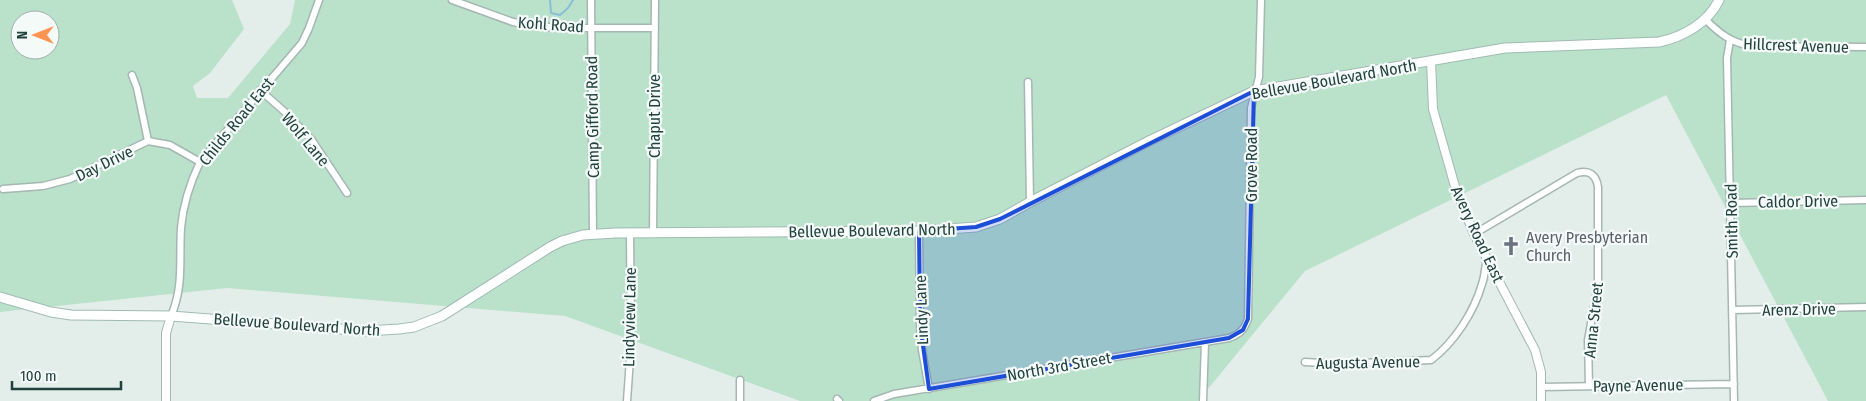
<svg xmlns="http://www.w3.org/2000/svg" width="1866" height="401" viewBox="0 0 1866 401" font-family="'Fira Sans Condensed',sans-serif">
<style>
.green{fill:#bae1ca;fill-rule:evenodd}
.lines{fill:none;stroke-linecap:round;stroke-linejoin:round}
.stream{stroke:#87bfd7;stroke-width:2}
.minor-casing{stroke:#a5b7b3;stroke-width:9}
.tertiary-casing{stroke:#a5b7b3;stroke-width:10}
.secondary-casing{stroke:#a0bbb5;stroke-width:11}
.minor{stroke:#fff;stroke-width:6}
.tertiary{stroke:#fff;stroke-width:8}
.secondary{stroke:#fff;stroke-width:9}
.marked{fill:#1d4ed8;fill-opacity:0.2;stroke:#1d4ed8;stroke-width:4;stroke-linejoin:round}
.labels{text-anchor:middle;stroke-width:4.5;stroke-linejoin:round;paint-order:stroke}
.street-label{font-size:16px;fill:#21413d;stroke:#f4faf8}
.worship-label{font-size:16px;fill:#5b616d;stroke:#f4faf8;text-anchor:start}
</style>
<rect width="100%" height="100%" fill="#e3eeeb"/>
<path class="green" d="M0 0H232L244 29 210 73 193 86 197 98H228L290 24 295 0H1866V401H1828L1666 95 1305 271 1198 401H800L565 316 227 288 0 312ZM20 20H50V50H20Z"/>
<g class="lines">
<path class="stream" d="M550 0 551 13 560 15 568 8 573 0"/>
<g class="minor-casing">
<path id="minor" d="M452 0 513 22 528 25 558 28H655
M591 0 593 234
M1705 19C1719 33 1730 42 1750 46L1866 47
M1730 40 1727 58 1734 401
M132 75 137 88 148 141
M1028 82 1030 202
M260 90 286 113 311 139 347 193
M3 189 43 186 70 179 148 141 170 145 200 162
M1730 203 1866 200
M919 231 920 324 922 350 929 389
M653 233 655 0
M1474 234 1577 173C1589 170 1596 174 1598 187V285L1588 340 1589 386
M1732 310 1866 307
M171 316C184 286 179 260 181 228 183 204 190 183 200 162L302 43 309 28 319 0
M1305 362 1339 364 1431 360C1454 343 1474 312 1482 284 1485 276 1485 266 1487 258
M740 380V401
M1541 387 1734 384
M837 399 839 401
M627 401 631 345 630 233
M874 401 894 394 1229 338C1240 334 1244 330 1248 319L1251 108 1259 77 1261 0
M1203 401 1205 342"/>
</g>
<g class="tertiary-casing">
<path id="tertiary" d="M1431 61 1433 109 1456 190 1474 234 1535 350 1541 372V401
M166 401V333L171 316"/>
</g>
<g class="secondary-casing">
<path id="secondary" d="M0 297 51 312 71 315 171 316 366 331 399 329 414 327 442 316 550 247 562 241 583 235 615 233 919 231 976 227 1000 219 1030 202 1151 140 1254 91 1505 48 1659 42C1683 37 1708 23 1719 0"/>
</g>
<use href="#minor" class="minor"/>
<use href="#tertiary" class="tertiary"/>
<use href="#secondary" class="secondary"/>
</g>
<path class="marked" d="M1254 91 1248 319 1243 330 1229 338 929 389 920 324 919 231 976 227 1000 219Z"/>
<defs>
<g id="church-bare" transform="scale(1.5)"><path d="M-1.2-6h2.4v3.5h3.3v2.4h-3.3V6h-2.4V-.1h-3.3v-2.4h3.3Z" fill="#6b7280" stroke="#f4faf8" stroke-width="2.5" paint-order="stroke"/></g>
</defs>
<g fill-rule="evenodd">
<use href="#church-bare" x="1511" y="246"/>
</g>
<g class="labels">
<g class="street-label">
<text transform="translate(551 24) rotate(4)" y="6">Kohl Road</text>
<text transform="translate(1796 45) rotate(2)" y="6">Hillcrest Avenue</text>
<text transform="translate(1334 79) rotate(-10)" y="6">Bellevue Boulevard North</text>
<text transform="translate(654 116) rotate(-90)" y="6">Chaput Drive</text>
<text transform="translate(592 117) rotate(-91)" y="6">Camp Gifford Road</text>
<text transform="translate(236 121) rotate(-51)" y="6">Childs Road East</text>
<text transform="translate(306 139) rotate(50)" y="6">Wolf Lane</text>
<text transform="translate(104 163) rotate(-26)" y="6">Day Drive</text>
<text transform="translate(1251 165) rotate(-90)" y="6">Grove Road</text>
<text transform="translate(1798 201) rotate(-1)" y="6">Caldor Drive</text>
<text transform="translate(1731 221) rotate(-91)" y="6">Smith Road</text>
<text transform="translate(872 230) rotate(-1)" y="6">Bellevue Boulevard North</text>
<text transform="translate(1478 234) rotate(65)" y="6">Avery Road East</text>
<text transform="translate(1799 309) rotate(-1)" y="6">Arenz Drive</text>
<text transform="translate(921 310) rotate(-92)" y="6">Lindy Lane</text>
<text transform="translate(629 317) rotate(-89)" y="6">Lindyview Lane</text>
<text transform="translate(1593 320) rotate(-84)" y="6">Anna Street</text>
<text transform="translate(297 324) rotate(4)" y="6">Bellevue Boulevard North</text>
<text transform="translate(1368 362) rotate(-1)" y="6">Augusta Avenue</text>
<text transform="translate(1059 366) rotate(-10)" y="6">North 3rd Street</text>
<text transform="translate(1638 385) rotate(-1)" y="6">Payne Avenue</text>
</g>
<g class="worship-label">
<text x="1526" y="243">Avery Presbyterian<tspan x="1526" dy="18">Church</tspan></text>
</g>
</g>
<g transform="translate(35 35) rotate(270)"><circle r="24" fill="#f4faf8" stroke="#a0b0ad"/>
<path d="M0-4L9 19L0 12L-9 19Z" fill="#fd9552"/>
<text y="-8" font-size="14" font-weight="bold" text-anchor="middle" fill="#21413d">N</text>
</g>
<path d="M12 381v8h109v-8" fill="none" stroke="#21413d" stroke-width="2.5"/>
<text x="20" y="381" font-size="15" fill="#21413d" stroke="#f4faf8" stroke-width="4" paint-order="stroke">100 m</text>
</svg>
